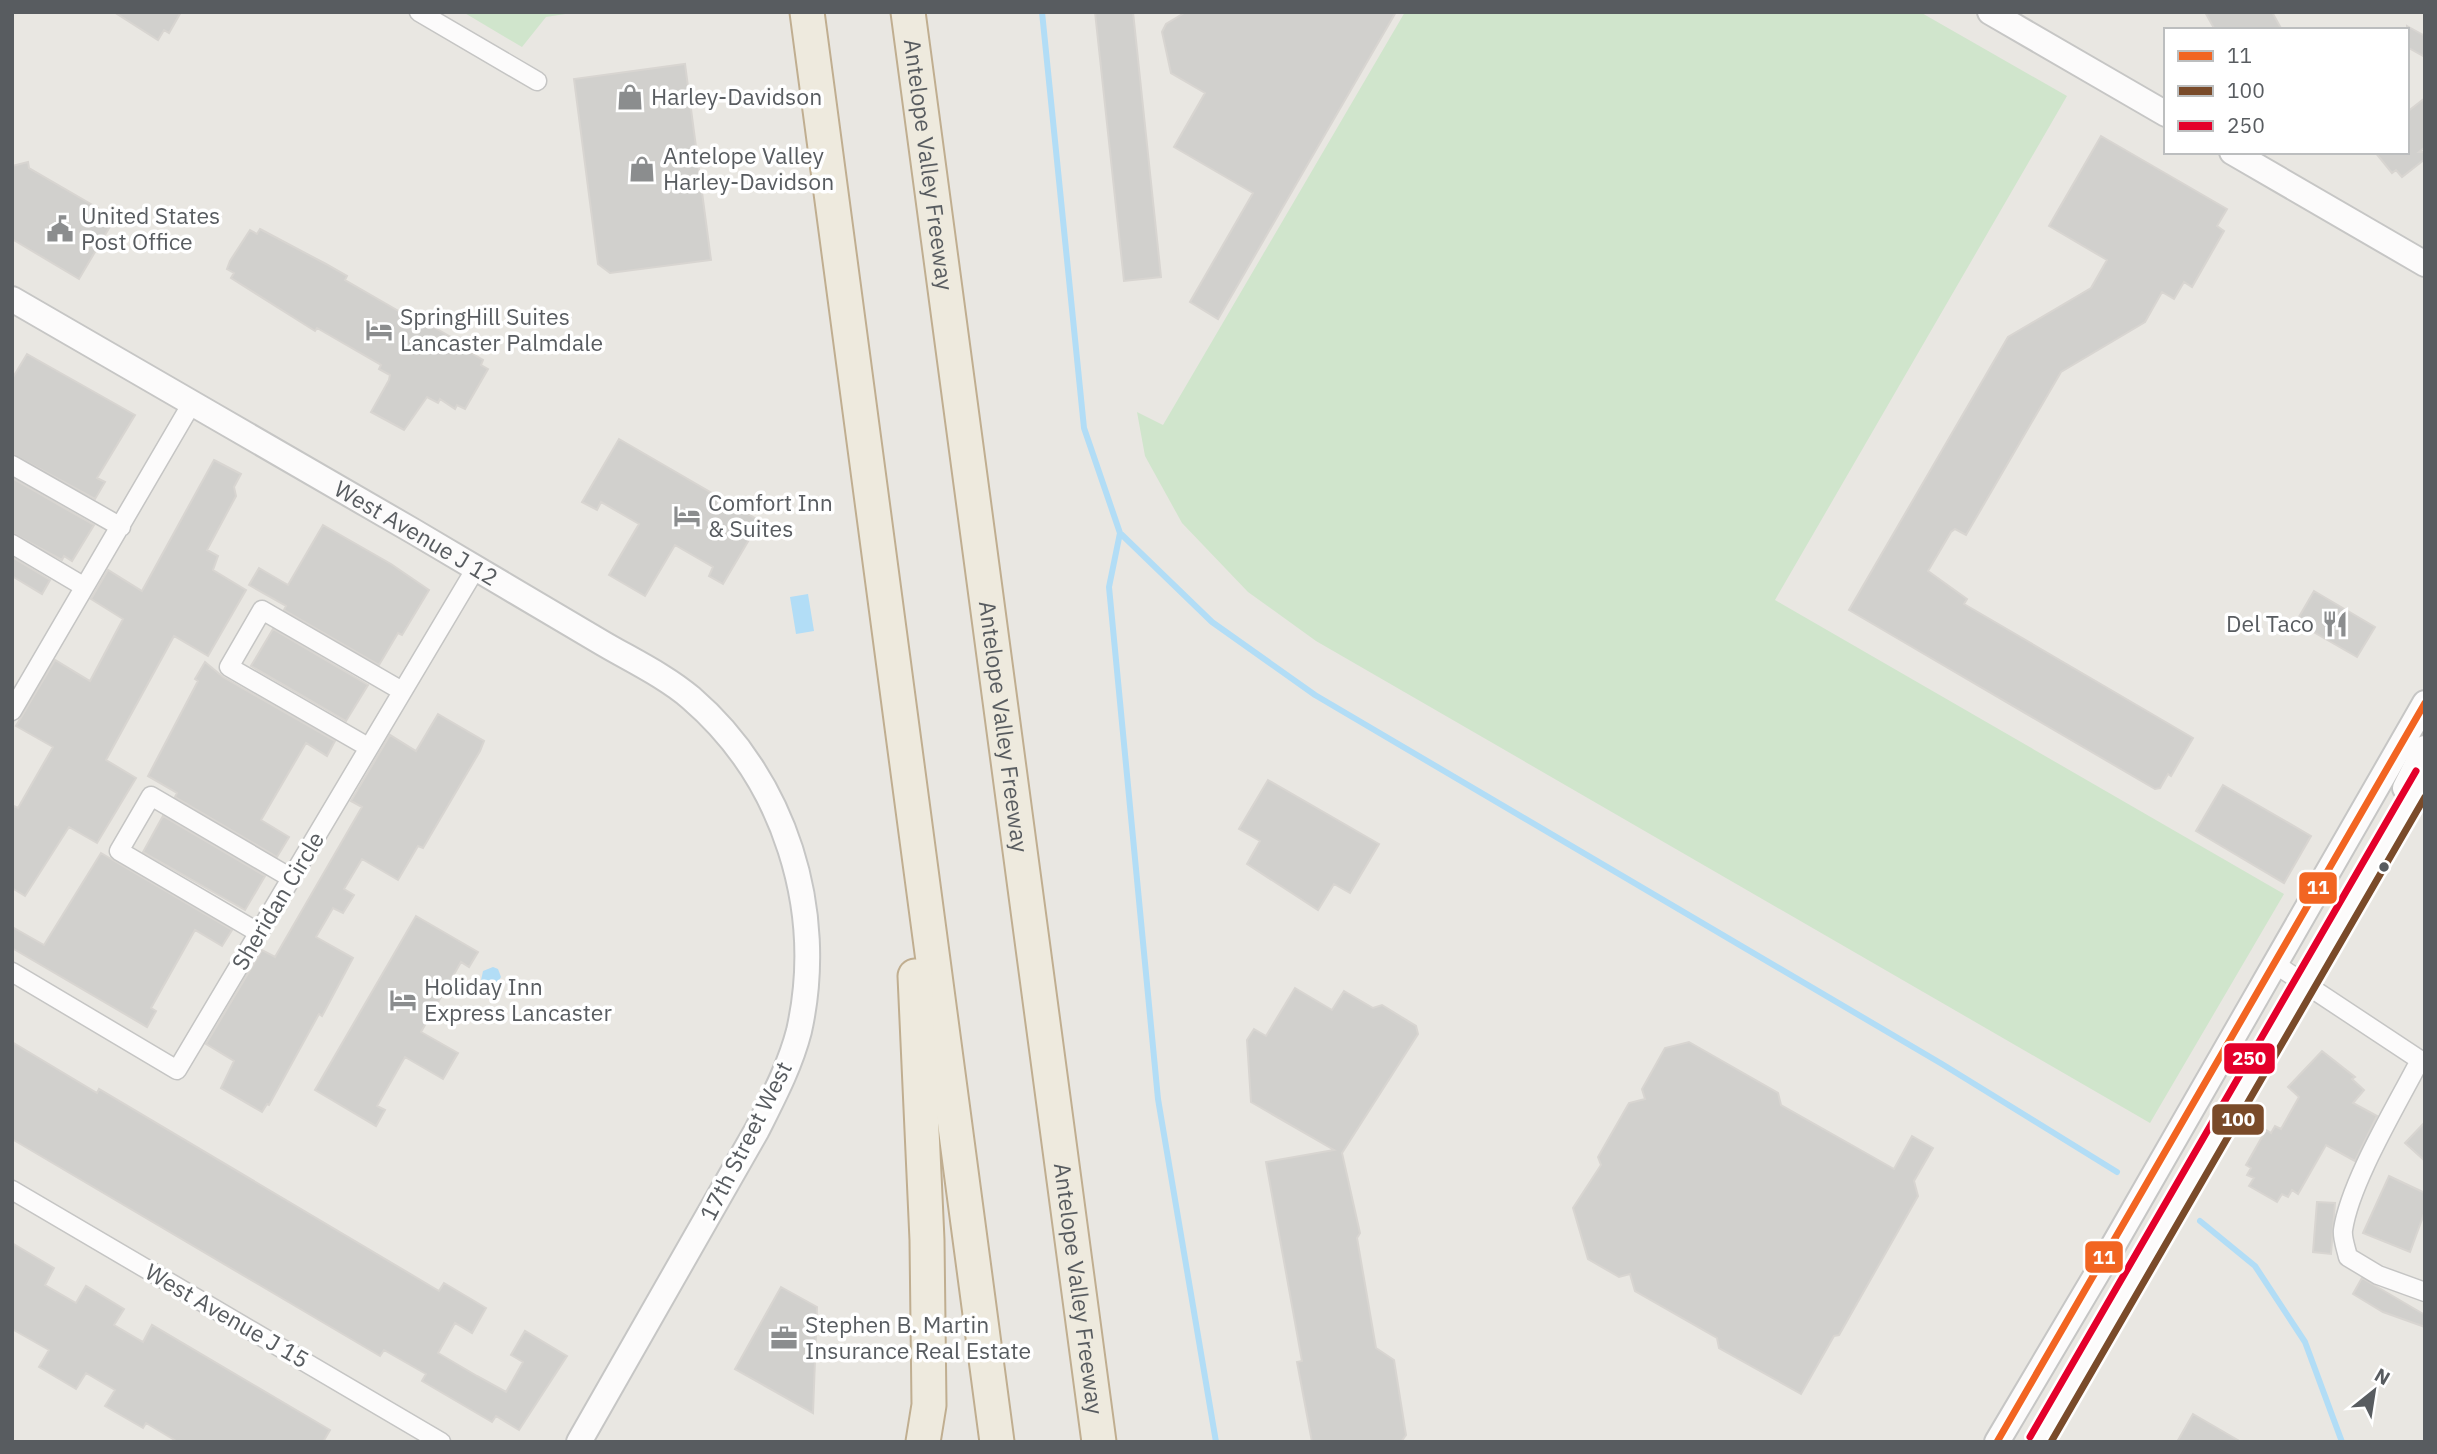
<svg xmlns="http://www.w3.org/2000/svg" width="2437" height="1454" viewBox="0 0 2437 1454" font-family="'IBM Plex Sans',sans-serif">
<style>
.green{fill:#d0e5cc}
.water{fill:#b2ddf6}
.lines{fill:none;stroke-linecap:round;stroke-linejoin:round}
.stream{stroke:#b2ddf6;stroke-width:6}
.building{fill:#d1d0cd;stroke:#d8d5d1;stroke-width:2}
.street-casing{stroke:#c5c5c4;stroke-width:21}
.secondary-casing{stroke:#c6c6c5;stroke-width:28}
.highway-casing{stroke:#c0ae90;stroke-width:37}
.street{stroke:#fcfbfb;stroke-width:18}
.secondary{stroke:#fcfbfb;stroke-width:24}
.highway{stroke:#eeeade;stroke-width:33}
.bus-1-casing{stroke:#fff;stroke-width:12}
.bus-2-casing{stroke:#fff;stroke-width:12}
.bus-3-casing{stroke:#fff;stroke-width:12}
.bus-1{stroke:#f26522;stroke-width:7}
.bus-2{stroke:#7a4b2a;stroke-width:7}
.bus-3{stroke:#e4002b;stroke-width:7}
.bus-dot{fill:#585c60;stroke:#fff;stroke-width:2.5}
.labels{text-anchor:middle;stroke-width:7;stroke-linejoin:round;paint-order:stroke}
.poi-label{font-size:23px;fill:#585c60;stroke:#fff;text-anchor:start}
.street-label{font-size:23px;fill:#585c60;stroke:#fff}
.line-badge{stroke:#fff;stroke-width:2.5}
.badge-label{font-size:19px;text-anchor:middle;font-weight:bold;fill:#fff}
</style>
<rect width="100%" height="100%" fill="#e9e7e2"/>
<path class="green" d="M463 12H578L546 17 522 47Z
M1405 12H1920L2067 96 1775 600 2284 894 2150 1123 1316 641 1248 592 1182 523 1145 456 1137 412 1163 425Z"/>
<path class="water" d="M808 594 814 631 796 634 790 597Z
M493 967 498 969 501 977 493 990 485 994 480 985 483 971Z"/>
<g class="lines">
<path class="stream" d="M1042 12 1084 428 1120 533 1212 622 1315 695 1942 1064 2117 1172
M1120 533 1109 587 1158 1099 1216 1442
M2200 1221 2255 1266 2305 1342 2342 1442"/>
</g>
<path class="building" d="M114 12H181L169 33 164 30 158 40Z
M1095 12H1133L1161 277 1124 281Z
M1186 12H1396L1218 319 1190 302 1253 193 1174 147 1205 93 1171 73 1162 32 1166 24Z
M2205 12H2272L2282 30H2215Z
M2407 26 2425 36V57L2407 47Z
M685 64 711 260 610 273 598 264 574 79Z
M2425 98V147L2419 152H2425V159L2402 177 2396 170 2392 173 2375 152H2407V112Z
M2101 136 2227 209 2217 226 2224 231 2192 287 2184 282 2174 299 2162 292 2145 322 2061 372 1966 535 1955 529 1951 532 1928 571 1967 599 1964 604 2193 738 2171 776 2168 774 2160 788 2155 789 1849 610 2008 337 2091 288 2107 260 2049 226Z
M28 162 29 168 115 218 79 279 12 239V166Z
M260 229 326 264 347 276 345 280 409 317 411 314 470 348 468 351 483 360 481 365 488 369 465 409 457 405 455 409 440 399 438 403 427 397 404 430 371 412 389 380 390 375 379 369 381 365 317 328 315 331 231 278 234 273 227 269 230 261 250 230 257 234Z
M27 354 135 415 97 478 105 482 95 499 12 454V379Z
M619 439 760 521 723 584 709 576 713 567 675 545 645 596 609 575 639 524 601 502 597 510 582 502Z
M214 460 241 474 234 487 236 496 207 550 218 556 213 570 246 590 208 656 174 636 106 760 136 778 97 843 69 827 25 896 12 888V805L18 808 53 747 16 726 55 660 90 681 123 619 91 599 108 570 142 591Z
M12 478 94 525 72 561 64 556 62 560 12 533Z
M323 525 391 564 429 590 402 635 398 633 379 665 284 610 286 606 249 585 259 568 288 585Z
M12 557 50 580 42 594 12 576Z
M2314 591 2375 627 2357 657 2296 622Z
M273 629 368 685 346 721 251 666Z
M205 662 223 677 335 741 327 756 306 743 261 820 289 837 277 857 175 797 177 793 148 776 198 681 195 679Z
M438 714 484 741 480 751 423 848 418 846 398 880 362 859 344 889 354 895 343 913 333 908 316 937 353 958 322 1016 319 1014 269 1105 267 1104 262 1112 221 1088 234 1061 206 1044 262 950 275 957 362 807 351 801 390 735 416 751Z
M1268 780 1379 844 1350 893 1334 884 1318 910 1247 864 1260 841 1239 829Z
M2223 785 2311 836 2284 883 2196 831Z
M163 816 265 876 245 910 143 852Z
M101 853 232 930 222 946 195 930 151 1008 156 1011 147 1027 12 948V927L44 945Z
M416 916 478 952 469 967 461 962 421 1032 458 1053 443 1079 405 1057 377 1106 385 1110 376 1126 315 1090Z
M1295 988 1332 1010 1344 991 1373 1008 1382 1005 1416 1026 1418 1034 1342 1153 1360 1233 1357 1238 1376 1348 1394 1360 1406 1435 1401 1442H1312L1297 1362 1302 1361 1266 1162 1334 1150 1251 1102 1247 1040 1254 1029 1266 1036Z
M12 1042 97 1093 99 1089 439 1291 444 1283 486 1308 472 1333 455 1323 438 1353 477 1376 506 1392 523 1362 511 1355 525 1331 567 1356 519 1430 496 1416 492 1422 422 1381 426 1374 384 1350 380 1356 12 1139Z
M1689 1042 1778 1093 1781 1105 1894 1169 1912 1136 1933 1148 1914 1181 1918 1196 1839 1335 1834 1336 1801 1394 1719 1348 1717 1338 1635 1291 1630 1274 1619 1277 1588 1259 1573 1208 1601 1165 1598 1157 1629 1103 1645 1099 1642 1089 1665 1048Z
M2322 1051 2355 1077 2352 1079 2364 1090 2353 1103 2377 1116 2355 1161 2326 1145 2298 1194 2292 1190 2288 1197 2282 1194 2277 1202 2249 1186 2254 1178 2247 1175 2251 1168 2246 1165 2266 1130 2271 1133 2275 1126 2281 1129 2299 1097 2288 1087Z
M2425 1122V1161L2405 1143Z
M2389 1176 2425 1193V1211L2410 1252 2363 1233Z
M2317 1202 2335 1203 2331 1254 2313 1252Z
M12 1243 54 1268 45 1285 76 1303 86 1286 124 1309 114 1325 143 1342 152 1325 330 1430 323 1442H178L146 1423 143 1428 105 1406 115 1390 86 1373 76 1389 39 1367 49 1350 12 1329Z
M2362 1278 2425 1315V1327L2383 1312 2353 1294Z
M781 1287 817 1307 813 1413 735 1369Z
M2193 1414 2241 1442H2177Z"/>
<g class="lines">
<g class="street-casing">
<path id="street" d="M419 12 537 81
M12 465 121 527
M12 544 83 586
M12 711 192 403
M368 747 229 667 262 610 402 691
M259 933 119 851 151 796 291 878
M2275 964 2420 1060C2397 1105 2350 1182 2343 1230 2342 1238 2346 1248 2348 1257L2378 1275 2425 1292
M12 972 177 1070 476 568
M12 1190 441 1442"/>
</g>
<g class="secondary-casing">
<g id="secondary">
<path d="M1990 12 2166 114"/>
<path d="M2232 152 2425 264"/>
<path id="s1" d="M12 299C146 376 279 454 413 531 475 568 537 604 599 641 629 659 664 675 691 698 785 779 826 910 799 1031 790 1066 773 1098 757 1130L579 1442"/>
<path d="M2405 788 2425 748"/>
<path d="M1997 1442 2105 1260 2425 703"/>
<path d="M2039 1442 2425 776"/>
</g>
</g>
<g class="highway-casing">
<g id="highway">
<path d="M807 12 997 1442"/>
<path id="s2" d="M908 12 1099 1442"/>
<path d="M915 976 927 1240 929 1405 923 1442"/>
</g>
</g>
<use href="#street" class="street"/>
<use href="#secondary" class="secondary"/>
<use href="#highway" class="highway"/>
<g class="bus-1-casing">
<path id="bus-1" d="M1997 1442 2425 703"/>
</g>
<g class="bus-2-casing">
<path id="bus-2" d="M2051 1442 2425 797"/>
</g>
<g class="bus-3-casing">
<path id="bus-3" d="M2030 1437 2416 771"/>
</g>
<use href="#bus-1" class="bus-1"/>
<use href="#bus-2" class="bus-2"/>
<use href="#bus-3" class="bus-3"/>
</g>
<defs>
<g id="shop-bare" transform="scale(2.1)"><path d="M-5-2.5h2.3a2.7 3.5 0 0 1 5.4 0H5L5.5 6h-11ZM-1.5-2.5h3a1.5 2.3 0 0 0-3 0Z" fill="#8b8d8e" stroke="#fff" stroke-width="2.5" paint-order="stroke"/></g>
<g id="civic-bare" transform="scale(2.1)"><path d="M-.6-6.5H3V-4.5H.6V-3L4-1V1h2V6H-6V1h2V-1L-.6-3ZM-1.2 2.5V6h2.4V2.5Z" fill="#8b8d8e" stroke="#fff" stroke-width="2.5" paint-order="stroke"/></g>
<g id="hotel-bare" transform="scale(2.1)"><path d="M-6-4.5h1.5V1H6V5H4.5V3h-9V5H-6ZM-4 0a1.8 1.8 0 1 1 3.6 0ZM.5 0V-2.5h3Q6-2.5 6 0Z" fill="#8b8d8e" stroke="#fff" stroke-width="2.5" paint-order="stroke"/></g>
<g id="restaurant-bare" transform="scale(2.1)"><path d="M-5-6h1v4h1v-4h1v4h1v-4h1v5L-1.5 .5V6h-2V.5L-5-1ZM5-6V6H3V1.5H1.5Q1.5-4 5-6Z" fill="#8b8d8e" stroke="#fff" stroke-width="2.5" paint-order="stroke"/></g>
<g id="office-bare" transform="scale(2.1)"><path d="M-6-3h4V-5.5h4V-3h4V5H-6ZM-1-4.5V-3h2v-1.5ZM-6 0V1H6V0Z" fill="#8b8d8e" stroke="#fff" stroke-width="2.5" paint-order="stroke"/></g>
</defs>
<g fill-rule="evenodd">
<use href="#shop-bare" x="630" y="97"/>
<use href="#shop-bare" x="642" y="169"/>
<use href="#civic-bare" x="60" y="229"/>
<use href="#hotel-bare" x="379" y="330"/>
<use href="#hotel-bare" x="687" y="516"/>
<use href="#restaurant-bare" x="2335" y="624"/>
<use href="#hotel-bare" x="403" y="1000"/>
<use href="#office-bare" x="784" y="1338"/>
</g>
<circle class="bus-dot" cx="2384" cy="867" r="6"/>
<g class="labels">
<g class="poi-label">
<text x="651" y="105">Harley-Davidson</text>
<text x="663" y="164">Antelope Valley<tspan x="663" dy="26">Harley-Davidson</tspan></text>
<text x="81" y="224">United States<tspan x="81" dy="26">Post Office</tspan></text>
<text x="400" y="325">SpringHill Suites<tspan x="400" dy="26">Lancaster Palmdale</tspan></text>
<text x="708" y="511">Comfort Inn<tspan x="708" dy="26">&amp; Suites</tspan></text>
<text x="2314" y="632" text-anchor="end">Del Taco</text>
<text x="424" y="995">Holiday Inn<tspan x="424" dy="26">Express Lancaster</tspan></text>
<text x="805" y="1333">Stephen B. Martin<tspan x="805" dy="26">Insurance Real Estate</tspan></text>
</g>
<g class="street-label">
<text dy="8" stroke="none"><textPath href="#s2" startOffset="154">Antelope Valley Freeway</textPath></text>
<text dy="8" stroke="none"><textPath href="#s1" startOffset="467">West Avenue J 12</textPath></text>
<text dy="8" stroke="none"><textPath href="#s2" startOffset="721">Antelope Valley Freeway</textPath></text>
<text transform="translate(278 901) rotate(-59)" y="8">Sheridan Circle</text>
<text transform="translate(746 1141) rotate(-63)" y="8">17th Street West</text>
<text dy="8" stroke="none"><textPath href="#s2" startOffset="1288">Antelope Valley Freeway</textPath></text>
<text transform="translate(227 1316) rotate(30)" y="8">West Avenue J 15</text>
</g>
</g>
<g class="line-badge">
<rect x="2298" y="871" width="40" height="34" rx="7" fill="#f26522"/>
<rect x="2223" y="1042" width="53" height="33" rx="7" fill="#e4002b"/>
<rect x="2211" y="1103" width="54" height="33" rx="7" fill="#7a4b2a"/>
<rect x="2084" y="1240" width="40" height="34" rx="7" fill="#f26522"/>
</g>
<g class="badge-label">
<text x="2318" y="894">11</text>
<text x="2249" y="1065">250</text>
<text x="2238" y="1126">100</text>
<text x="2104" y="1264">11</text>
</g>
<rect width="2437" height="1454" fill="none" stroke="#585c60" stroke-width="28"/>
<rect x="2164" y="28" width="245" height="126" fill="#ffffff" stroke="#bcbebf" stroke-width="2"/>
<rect x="2178" y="51" width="35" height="10" fill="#f26522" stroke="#bcbebf" stroke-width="2"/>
<text x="2227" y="63" font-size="21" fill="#585c60">11</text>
<rect x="2178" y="86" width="35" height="10" fill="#7a4b2a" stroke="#bcbebf" stroke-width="2"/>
<text x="2227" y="98" font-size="21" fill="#585c60">100</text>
<rect x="2178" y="121" width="35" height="10" fill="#e4002b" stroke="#bcbebf" stroke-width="2"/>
<text x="2227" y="133" font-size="21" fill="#585c60">250</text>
<g transform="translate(2374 1391) rotate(30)" stroke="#ffffff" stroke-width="5" paint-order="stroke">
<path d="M0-5L12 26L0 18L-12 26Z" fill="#585c60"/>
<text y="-10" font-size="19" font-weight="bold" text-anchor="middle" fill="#585c60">N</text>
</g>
</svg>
